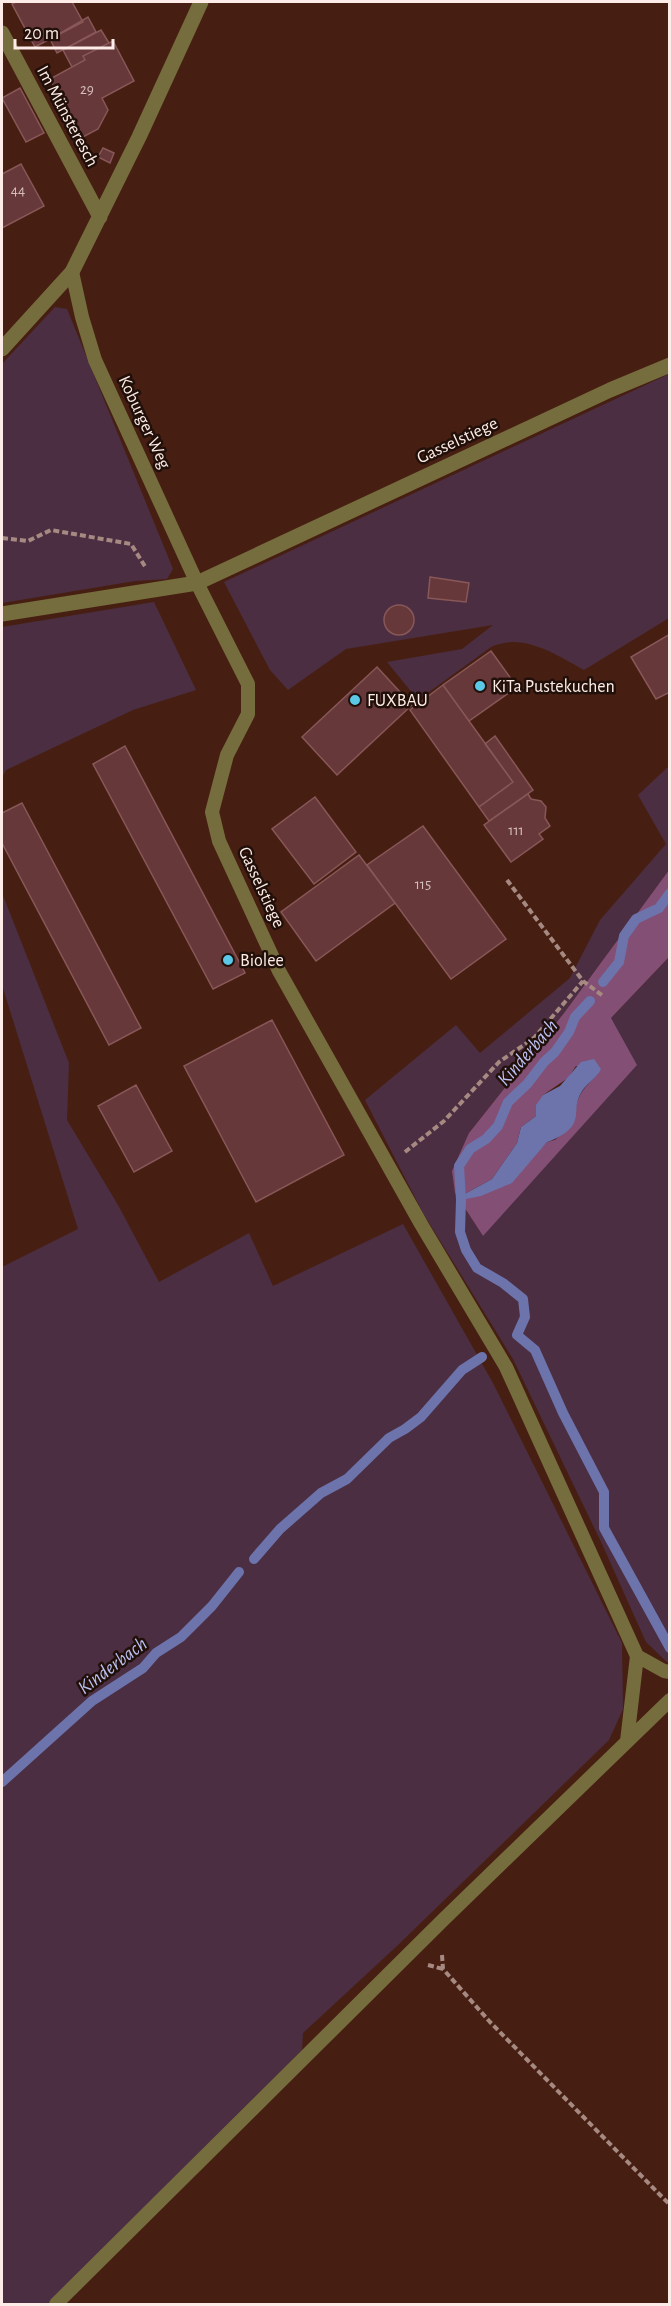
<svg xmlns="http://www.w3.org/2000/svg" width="671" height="2306" viewBox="0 0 671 2306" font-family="'Alegreya Sans',sans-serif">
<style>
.green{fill:#4b2e42}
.forest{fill:#844f74;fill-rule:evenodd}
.water{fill:#6d73ab}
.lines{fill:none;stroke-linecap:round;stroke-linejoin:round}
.stream{stroke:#6d73ab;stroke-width:10}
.building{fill:#66383a;stroke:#885758;stroke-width:1.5}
.path{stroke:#a68a81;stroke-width:4;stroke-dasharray:6 3;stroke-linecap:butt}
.service{stroke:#766d3e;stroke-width:14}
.minor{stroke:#766d3e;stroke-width:15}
.poi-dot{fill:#5ac8e6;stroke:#210f09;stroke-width:2}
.labels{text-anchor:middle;stroke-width:5;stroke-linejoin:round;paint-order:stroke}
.number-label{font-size:15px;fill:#d7bfbc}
.street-label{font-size:18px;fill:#fdece7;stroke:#210f09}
.poi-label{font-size:18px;fill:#fdece7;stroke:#210f09;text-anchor:start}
.water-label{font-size:20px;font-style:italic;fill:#bbc2f4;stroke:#210f09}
</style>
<rect width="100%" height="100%" fill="#471f12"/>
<path class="green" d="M55 307 67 309 173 569 167 579 135 581 2 603V364Z
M669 374V618L584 670C556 655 523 632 491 647L418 700 387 662 462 649 493 625 346 649 288 690 270 670 224 582Z
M154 602 196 690 133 710 6 770 2 778V627Z
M669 766V870L564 1013 469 1133 455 1193 483 1236 611 1018 669 957V1664L646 1642 602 1544 513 1359 423 1213 365 1100 456 1025 480 1053 570 978 600 920 666 844 638 795Z
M2 893 69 1063 67 1120 118 1205 159 1282 249 1233 273 1286 403 1224 493 1383 622 1643 623 1709 609 1740 398 1945 303 2033 302 2050 48 2304H2V1267L78 1229 2 985Z"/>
<path class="forest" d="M669 870V957L611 1018 637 1065 483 1236 455 1193 452 1171 469 1133 564 1013ZM576 1066 598 1074C581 1091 575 1098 574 1122L555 1140 547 1142 533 1156 461 1199V1196L492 1179 517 1143 521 1127 536 1116 543 1095 568 1078Z"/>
<path class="water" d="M594 1059 601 1069C597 1078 588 1082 582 1091 573 1106 579 1111 574 1123 570 1132 556 1139 547 1142L512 1183 481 1196 461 1200V1196L492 1179 517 1143 521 1127 536 1116V1105L543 1095 560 1086 581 1062Z"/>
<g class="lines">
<path class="stream" d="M603 982 619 962 624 936 636 919 659 908 670 893
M590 1001 575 1017 569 1032 555 1052 544 1062 528 1083 508 1102 498 1126 486 1139 470 1149 459 1166 461 1200 460 1232 466 1250 477 1268 503 1283 523 1299 525 1317 517 1335 535 1350 563 1413 604 1492V1528L670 1648
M254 1559 280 1529 321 1493 347 1479 389 1438 405 1429 421 1417 462 1370 482 1357
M2 1782 92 1701 143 1668 156 1653 181 1637 212 1606 239 1572"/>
</g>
<path class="building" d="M16 2H72L83 22 35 47 12 4Z
M88 17 96 32 57 53 50 39Z
M101 30 109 43 83 56 85 60 72 67 63 50Z
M113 41 134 81 102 98 108 110 98 129 81 138 50 79 85 60 83 56Z
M20 88 44 133 26 142 2 98Z
M103 148 114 153 110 163 98 157Z
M21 164 44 206 2 228V174Z
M430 577 469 583 466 602 428 598Z
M384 620a15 15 0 1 1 30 0a15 15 0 1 1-30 0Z
M670 634V692L656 699 631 657Z
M491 651 517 687 469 721 443 685Z
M377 667 412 705 337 775 302 737Z
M443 685 513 782 479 807 410 710Z
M495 736 533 790 489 821 479 807 513 782 485 744Z
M125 746 245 973 213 989 93 764Z
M528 794 531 799 541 801 546 807 545 818 550 826 539 834 543 839 511 862 484 825Z
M315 797 356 852 314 884 272 829Z
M22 803 141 1028 109 1045 2 843V813Z
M423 826 506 939 451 979 367 865Z
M359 855 395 903 316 961 281 912Z
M272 1020 344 1155 256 1202 184 1066Z
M136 1085 172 1151 134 1172 98 1106Z"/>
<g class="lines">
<path class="path" d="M2 538 28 541 51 530 131 544 146 568
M507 880 583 981 603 996
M405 1152 444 1121 499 1062 534 1038 583 981
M442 1955 443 1969 490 2022 670 2205
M428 1965 443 1969"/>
<path class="service" d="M72 272 82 317 95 360 197 583 248 684V714L227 755 212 812 219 841 279 971 421 1224 506 1367 637 1656 664 1671 670 1672
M627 1741 637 1656
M56 2304 445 1918 670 1700"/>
<path class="minor" d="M2 33 100 217
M2 349 72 272 139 137 201 2
M2 614 197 583 610 390 670 365"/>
</g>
<g class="poi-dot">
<circle cx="480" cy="686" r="6"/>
<circle cx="355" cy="700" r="6"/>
<circle cx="228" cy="960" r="6"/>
</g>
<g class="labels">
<g class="number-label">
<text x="87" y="94">29</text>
<text x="18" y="195">44</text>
<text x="516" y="835">111</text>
<text x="423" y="889">115</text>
</g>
<g class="street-label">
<text transform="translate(68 116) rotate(62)" y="6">Im Münsteresch</text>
<text transform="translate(145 422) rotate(65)" y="6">Koburger Weg</text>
<text transform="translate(457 440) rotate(-25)" y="6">Gasselstiege</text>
<text transform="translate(262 887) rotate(65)" y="6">Gasselstiege</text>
</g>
<g class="poi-label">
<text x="492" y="692">KiTa Pustekuchen</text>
<text x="367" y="706">FUXBAU</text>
<text x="240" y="966">Biolee</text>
</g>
<g class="water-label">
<text transform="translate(527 1052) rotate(-49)" y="7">Kinderbach</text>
<text transform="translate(112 1665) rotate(-37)" y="7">Kinderbach</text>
</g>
</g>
<rect width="671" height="2306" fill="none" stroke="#fdece7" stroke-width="6"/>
<path d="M15 39v9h98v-9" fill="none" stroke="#fdece7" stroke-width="3"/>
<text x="24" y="39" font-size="18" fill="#fdece7" stroke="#210f09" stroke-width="4.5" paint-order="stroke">20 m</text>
</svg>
